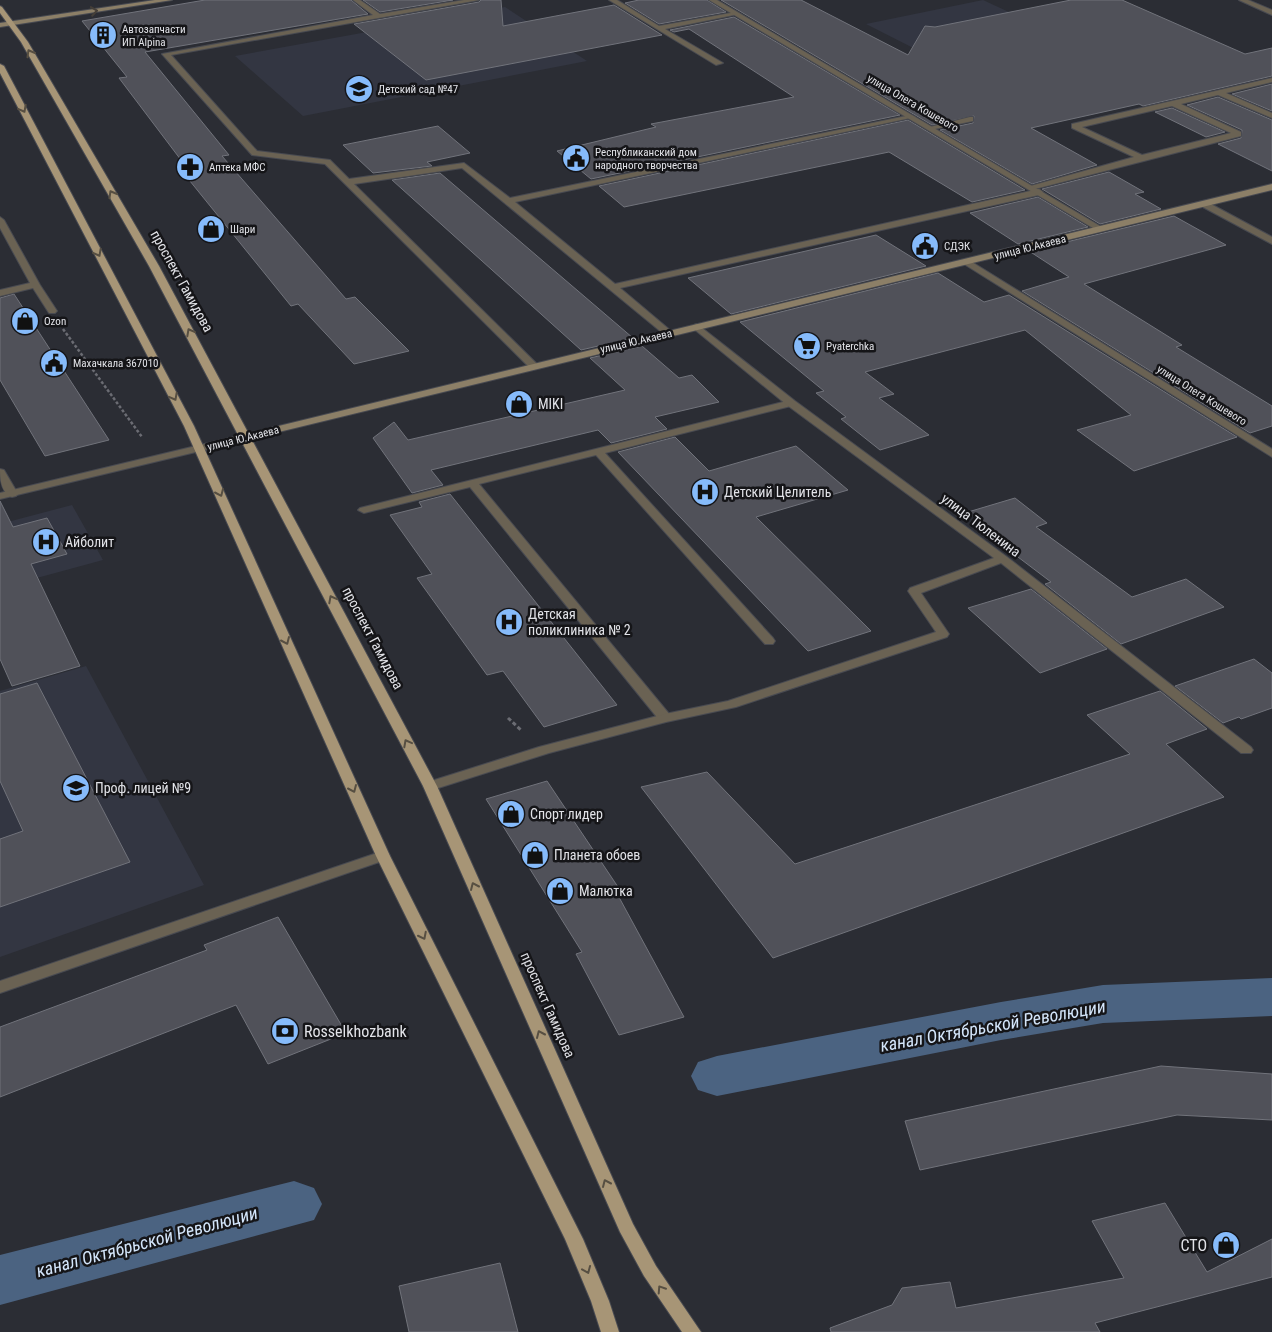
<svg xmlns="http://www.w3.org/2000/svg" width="1272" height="1332" viewBox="0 0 1272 1332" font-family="'Roboto Condensed',sans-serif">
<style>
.built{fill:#333642}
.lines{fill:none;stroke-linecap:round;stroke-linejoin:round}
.canal{fill:#4b6381;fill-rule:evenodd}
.building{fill:#505159;stroke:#71737b}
.lane-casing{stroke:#484a51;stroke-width:2}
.street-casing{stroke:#484a51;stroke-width:2}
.secondary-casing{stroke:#484a51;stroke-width:2}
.primary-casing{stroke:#484a51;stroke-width:2}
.path-far1{stroke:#6b6c73;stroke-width:2.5;stroke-dasharray:3 2;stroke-linecap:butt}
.path{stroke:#6b6c73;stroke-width:3;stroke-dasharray:4 2.5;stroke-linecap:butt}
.lane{fill:#6a6253;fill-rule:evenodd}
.street{fill:#6a6253;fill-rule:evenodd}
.secondary{fill:#8c7f67;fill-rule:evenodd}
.primary{fill:#a79576;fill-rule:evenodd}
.oneway{stroke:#453f38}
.oneway2{stroke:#574f42}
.labels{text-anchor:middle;stroke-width:5;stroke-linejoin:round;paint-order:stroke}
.far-poi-label{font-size:11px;fill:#e2e3e8;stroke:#151518;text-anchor:start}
.far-street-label{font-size:11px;fill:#e2e3e8;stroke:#151518}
.street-label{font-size:14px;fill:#e2e3e8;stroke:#151518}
.poi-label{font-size:14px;fill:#e2e3e8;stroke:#151518;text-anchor:start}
.near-poi-label{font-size:16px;fill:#e2e3e8;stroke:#151518;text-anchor:start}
.near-water-label{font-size:18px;font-style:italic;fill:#d4e6fb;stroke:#151518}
</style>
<rect width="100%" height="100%" fill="#2b2d34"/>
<path class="built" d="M983 0 1118 63 996 90 866 24Z
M505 7 587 61 303 116 235 56Z
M72 505 103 560 0 588V524Z
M86 666 204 885 0 957V691Z"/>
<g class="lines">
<path class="canal" d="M1272 978V1016L1103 1023 1001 1040 717 1096 698 1090 691 1076 698 1062 717 1056 1001 1002 1103 985Z
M294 1181 314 1188 322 1204 314 1220 0 1305V1255Z"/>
</g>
<path class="building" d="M205 0H351L368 14 145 52 229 155 222 156 346 299 355 297 409 351 354 364 298 304 291 306 177 165 184 164 119 78 127 77 82 21Z
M363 0H453L380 12Z
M481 0H501L503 26 614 5 662 35 426 80 354 24 479 2Z
M639 0H707L726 12 659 24 625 3Z
M721 0H801L908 55 925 26 935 27 1071 0H1122L1245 54 1272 48V76L1143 106 1139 104 1031 128 1097 165 1032 184 940 130 973 123 974 116 932 125Z
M734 17 900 115 591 179 557 151 656 127 651 124 794 97 689 29 674 32 670 30Z
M1272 84V111L1232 94Z
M1218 97 1272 120V171L1218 144 1241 138 1242 130 1187 105Z
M1172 108 1225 132 1206 137 1155 112Z
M908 120 1025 190 972 202 889 152 624 207 599 186Z
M438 126 470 153 427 162 432 166 373 173 343 145Z
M1109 172 1144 192 1135 194 1161 209 1100 224 1042 189Z
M440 173 633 338 581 350 392 180Z
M1038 197 1088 227 1018 244 970 213Z
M1174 216 1226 245 1084 284 1182 345 1176 347 1272 406V426L1250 433 1022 291 1069 277 1029 251Z
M876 235 926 266 731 314 688 278Z
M938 273 984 302 1009 295 1237 437 1134 471 1077 430 1131 415 1025 330 865 372 894 394 879 398 929 435 880 450 841 419 846 417 816 393 824 391 740 322Z
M14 294 109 440 45 456 0 380V298Z
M642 346 679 378 692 375 719 402 655 417 667 429 611 443 598 430 431 470 443 485 412 493 373 438 394 422 408 440 625 390 590 358Z
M675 437 709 471 796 446 848 490 756 517 871 631 808 651 618 452Z
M450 494 617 705 544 727 503 671 487 675 417 578 432 574 390 515 422 507 419 502Z
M1015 498 1047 523 1036 527 1132 597 1186 579 1224 607 1121 644 1045 584 1051 582 1010 551 1013 550 968 512Z
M0 501 13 527 47 518 67 554 31 564 80 666 12 686 0 659Z
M1031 589 1107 649 1040 673 968 608Z
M1254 659 1272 673V708L1241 719 1239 717 1223 723 1175 686Z
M37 683 130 862 0 907V839L23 831 0 781V694Z
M1160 691 1207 729 1166 744 1224 797 773 958 641 787 707 772 795 864 1130 754 1087 715Z
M547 781 618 887 614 888 684 1017 619 1035 576 954 582 952 486 799Z
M278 917 346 1033 268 1064 236 1005 0 1097V1027L207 950 204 945Z
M1161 1066 1272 1074V1120L1177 1115 920 1170 905 1121Z
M1165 1203 1207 1272 1272 1239V1277L1095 1323 1100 1332H831L830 1328 892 1305 902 1288 950 1282 956 1308 1124 1278 1092 1221Z
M500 1263 518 1332H409L399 1286Z"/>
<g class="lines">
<g class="lane-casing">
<path id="lane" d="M353 0H360L380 14 464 0H479L171 55 257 151 330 160 349 179 464 163 510 198 911 115 915 117 515 202 615 284 1039 189 1043 192 1039 195 620 288 671 331 673 333 668 336 665 335 462 168 354 184 539 366 534 369 530 368 325 164 252 155 162 54 373 15Z
M609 0H617L659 26 736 12V14L734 15 665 29 723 63 716 65Z
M1239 0H1248L1272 10V15Z
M1272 78V82L1226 93 1272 113V118L1218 95 1181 104 1241 132V136L1031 190 1027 187 1134 157 1072 128V124ZM1172 106 1231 133 1142 155 1082 127Z
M970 117H973V121L930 130 926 128Z
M0 217 4 220 40 285 57 311 55 313H49L33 288 0 296V290L30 283 0 228Z
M791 400 796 403 795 405 605 453 773 638 775 641 773 644H765L596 455 479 484 670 715 671 718 665 722 660 721 470 487 364 513 358 510 360 508Z
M0 469 4 470 18 494 16 496 12 497C1 493 0 479 0 469Z
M383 851 388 853 390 856 388 859 0 993V981Z"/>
</g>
<g class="street-casing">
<path id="street" d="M709 0H717L1105 229 1098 231Z
M1201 202H1207L1272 237V244L1201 206Z
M967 259 1272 449V457L964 264 962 262Z
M697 324 795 401 1007 557 1251 747 1253 750 1251 753H1241L1001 563 921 593 949 634 947 637 736 707 666 722 549 753 435 789H425L423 786 425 783 539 747 665 714 728 701 936 632 908 591 910 588 994 558 787 405 694 329V325Z
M246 434 251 437 250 439 0 499V493Z"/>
</g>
<g class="secondary-casing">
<path id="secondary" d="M155 0H172L0 27V23Z
M1272 184V190L246 440 241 437 246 434Z"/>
</g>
<g class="primary-casing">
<path id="primary" d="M0 6 2 7 28 42 159 266 437 786 633 1224 656 1266 701 1332H682L644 1276 620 1232 423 786 149 266 21 42 0 13Z
M0 64 4 66 194 426 390 856 583 1239 609 1301 619 1332H601L591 1301 565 1239 376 856 184 426 0 73Z"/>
</g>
<path class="path-far1" d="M63 329 142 437"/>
<path class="path" d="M508 718 521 730"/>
<use href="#lane" class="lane"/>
<use href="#street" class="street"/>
<use href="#secondary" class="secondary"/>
<use href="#primary" class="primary"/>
</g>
<defs><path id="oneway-chevron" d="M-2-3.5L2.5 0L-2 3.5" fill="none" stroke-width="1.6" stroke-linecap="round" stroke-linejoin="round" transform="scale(1.25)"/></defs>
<use class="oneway" href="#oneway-chevron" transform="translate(94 11) rotate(-9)"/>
<g class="oneway2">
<use href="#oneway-chevron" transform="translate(30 53) rotate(-120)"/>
<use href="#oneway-chevron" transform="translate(23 109) rotate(62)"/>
<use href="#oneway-chevron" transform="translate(112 194) rotate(-120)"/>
<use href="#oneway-chevron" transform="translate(98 253) rotate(62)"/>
<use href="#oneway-chevron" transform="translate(190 332) rotate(-118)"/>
<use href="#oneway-chevron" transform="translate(174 397) rotate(62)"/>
<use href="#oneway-chevron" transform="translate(220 493) rotate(66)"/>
<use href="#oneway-chevron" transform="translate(332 599) rotate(-118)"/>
<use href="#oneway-chevron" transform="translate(286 641) rotate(66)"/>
<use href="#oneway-chevron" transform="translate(407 743) rotate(-118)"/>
<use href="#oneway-chevron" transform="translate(353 789) rotate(66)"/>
<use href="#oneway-chevron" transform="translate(474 886) rotate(-114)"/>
<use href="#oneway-chevron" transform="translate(423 936) rotate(63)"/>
<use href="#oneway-chevron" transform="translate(540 1034) rotate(-114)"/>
<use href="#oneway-chevron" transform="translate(606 1183) rotate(-114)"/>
<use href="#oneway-chevron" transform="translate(587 1270) rotate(67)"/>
<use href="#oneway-chevron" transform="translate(661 1289) rotate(-123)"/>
</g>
<defs>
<g id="building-disc" transform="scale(1.4375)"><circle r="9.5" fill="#86bbfb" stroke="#151518"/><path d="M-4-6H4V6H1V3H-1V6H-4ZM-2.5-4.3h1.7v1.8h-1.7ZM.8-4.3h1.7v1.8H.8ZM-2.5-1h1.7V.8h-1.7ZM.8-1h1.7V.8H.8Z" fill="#111"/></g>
<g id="school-disc" transform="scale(1.4375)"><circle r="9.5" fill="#86bbfb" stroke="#151518"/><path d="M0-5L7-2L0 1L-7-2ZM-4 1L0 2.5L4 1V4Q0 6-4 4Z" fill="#111"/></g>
<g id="civic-disc" transform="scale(1.4375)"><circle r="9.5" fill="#86bbfb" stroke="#151518"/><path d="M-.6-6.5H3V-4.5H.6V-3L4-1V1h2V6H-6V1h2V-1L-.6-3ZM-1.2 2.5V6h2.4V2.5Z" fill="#111"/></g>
<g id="pharmacy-disc" transform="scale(1.4375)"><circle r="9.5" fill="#86bbfb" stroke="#151518"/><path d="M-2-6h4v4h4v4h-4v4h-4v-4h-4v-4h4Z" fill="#111"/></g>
<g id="shop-disc" transform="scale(1.4375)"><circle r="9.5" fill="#86bbfb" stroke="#151518"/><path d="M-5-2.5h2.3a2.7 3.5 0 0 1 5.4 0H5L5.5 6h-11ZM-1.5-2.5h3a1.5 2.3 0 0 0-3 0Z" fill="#111"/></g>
<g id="supermarket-disc" transform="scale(1.4375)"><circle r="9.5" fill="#86bbfb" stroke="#151518"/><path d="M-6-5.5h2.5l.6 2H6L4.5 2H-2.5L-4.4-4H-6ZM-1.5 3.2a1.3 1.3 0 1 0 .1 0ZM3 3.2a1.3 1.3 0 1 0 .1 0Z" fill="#111"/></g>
<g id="hospital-disc" transform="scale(1.4375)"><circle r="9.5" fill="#86bbfb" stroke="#151518"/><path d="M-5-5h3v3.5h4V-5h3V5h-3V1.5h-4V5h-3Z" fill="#111"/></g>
<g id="university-disc" transform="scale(1.4375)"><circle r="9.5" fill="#86bbfb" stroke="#151518"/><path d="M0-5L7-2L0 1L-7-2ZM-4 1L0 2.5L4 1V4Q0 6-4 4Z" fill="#111"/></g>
<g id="bank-disc" transform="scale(1.4375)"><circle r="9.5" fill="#86bbfb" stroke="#151518"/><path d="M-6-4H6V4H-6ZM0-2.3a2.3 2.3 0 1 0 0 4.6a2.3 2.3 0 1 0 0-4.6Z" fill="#111"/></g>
</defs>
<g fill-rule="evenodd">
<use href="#building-disc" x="103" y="35"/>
<use href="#school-disc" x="359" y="89"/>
<use href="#civic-disc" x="576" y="158"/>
<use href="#pharmacy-disc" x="190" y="167"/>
<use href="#shop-disc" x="211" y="229"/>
<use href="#civic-disc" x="925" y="246"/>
<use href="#shop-disc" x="25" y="321"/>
<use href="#supermarket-disc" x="807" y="346"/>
<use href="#civic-disc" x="54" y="363"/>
<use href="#shop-disc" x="519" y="404"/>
<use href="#hospital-disc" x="705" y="492"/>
<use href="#hospital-disc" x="46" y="542"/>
<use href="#hospital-disc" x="509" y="622"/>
<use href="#university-disc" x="76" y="788"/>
<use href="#shop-disc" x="511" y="814"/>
<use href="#shop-disc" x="535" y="855"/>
<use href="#shop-disc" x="560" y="891"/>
<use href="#bank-disc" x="285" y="1031"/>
<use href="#shop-disc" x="1226" y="1245"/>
</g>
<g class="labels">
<g class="far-poi-label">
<text x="122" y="33">Автозапчасти<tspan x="122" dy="13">ИП Alpina</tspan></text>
<text x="378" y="93">Детский сад №47</text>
<text x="595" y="156">Республиканский дом<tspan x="595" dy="13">народного творчества</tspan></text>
<text x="209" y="171">Аптека МФС</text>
<text x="230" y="233">Шари</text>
<text x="944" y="250">СДЭК</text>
<text x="44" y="325">Ozon</text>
<text x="826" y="350">Pyaterchka</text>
<text x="73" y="367">Махачкала 367010</text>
</g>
<g class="far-street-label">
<text transform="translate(913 103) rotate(30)" y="4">улица Олега Кошевого</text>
<text transform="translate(1030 247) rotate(-14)" y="4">улица Ю.Акаева</text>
<text transform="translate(636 341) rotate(-13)" y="4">улица Ю.Акаева</text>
<text transform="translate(1202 395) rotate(32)" y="4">улица Олега Кошевого</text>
<text transform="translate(243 438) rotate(-14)" y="4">улица Ю.Акаева</text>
</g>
<g class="street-label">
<text transform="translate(182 281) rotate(61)" y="5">проспект Гамидова</text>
<text transform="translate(981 525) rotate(37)" y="5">улица Тюленина</text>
<text transform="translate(373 638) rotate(62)" y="5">проспект Гамидова</text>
<text transform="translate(548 1005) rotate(66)" y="5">проспект Гамидова</text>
</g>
<g class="poi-label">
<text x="538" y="409">MIKI</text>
<text x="724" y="497">Детский Целитель</text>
<text x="65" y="547">Айболит</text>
<text x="528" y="619">Детская<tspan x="528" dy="16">поликлиника № 2</tspan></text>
<text x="95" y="793">Проф. лицей №9</text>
<text x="530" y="819">Спорт лидер</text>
<text x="554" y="860">Планета обоев</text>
<text x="579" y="896">Малютка</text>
</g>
<g class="near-poi-label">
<text x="304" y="1037">Rosselkhozbank</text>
<text x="1207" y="1251" text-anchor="end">СТО</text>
</g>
<g class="near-water-label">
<text transform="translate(993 1026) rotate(-10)" y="6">канал Октябрьской Революции</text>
<text transform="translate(147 1242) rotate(-15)" y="6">канал Октябрьской Революции</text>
</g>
</g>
</svg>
